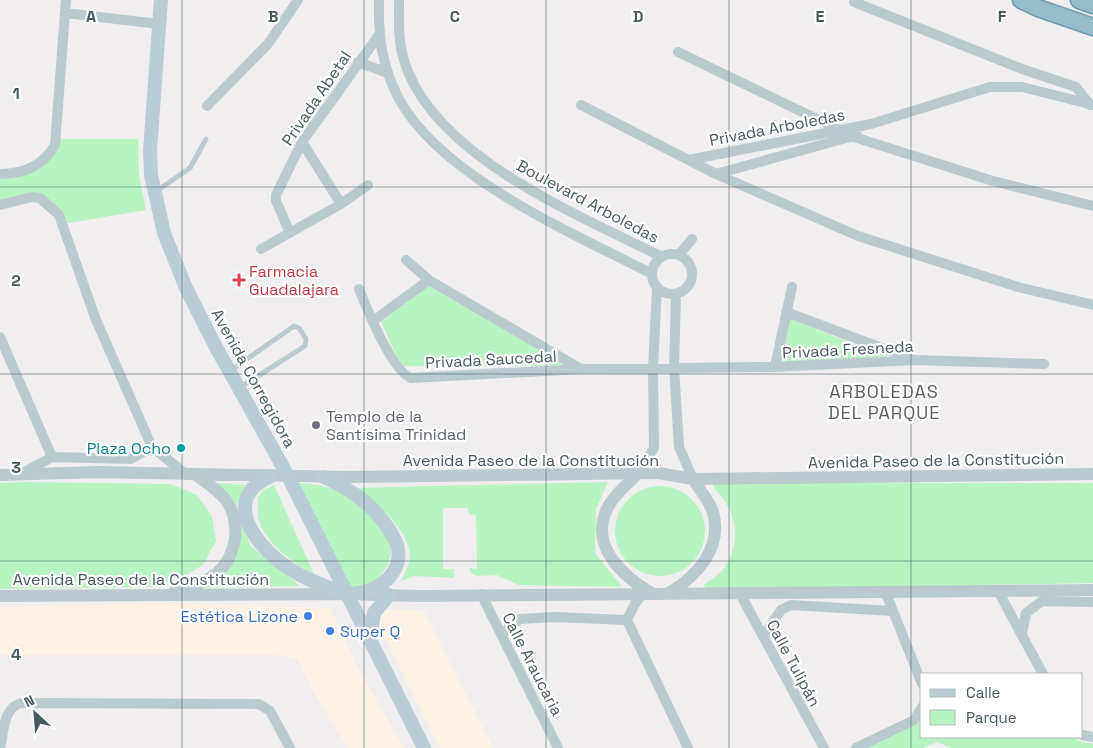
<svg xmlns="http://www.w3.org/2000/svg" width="1093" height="748" viewBox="0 0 1093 748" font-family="'Space Grotesk',sans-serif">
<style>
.commercial{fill:#fef1e5}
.green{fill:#b7f4c1}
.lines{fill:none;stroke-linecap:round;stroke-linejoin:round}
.trunk-casing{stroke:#6b9baf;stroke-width:19}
.service{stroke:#bacacf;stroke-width:5}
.minor{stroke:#bacacf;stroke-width:10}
.tertiary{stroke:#bacacf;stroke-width:12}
.secondary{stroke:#b9cdd5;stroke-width:14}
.trunk{stroke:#96bbca;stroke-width:16}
.grid{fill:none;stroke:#44585e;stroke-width:1;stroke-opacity:0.55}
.health-dot{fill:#e0444e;stroke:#fff;stroke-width:2}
.worship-dot{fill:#6b7280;stroke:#fff;stroke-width:2}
.culture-dot{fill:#0f9aa8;stroke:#fff;stroke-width:2}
.shop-dot{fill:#3f7fe0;stroke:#fff;stroke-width:2}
.labels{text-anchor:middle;stroke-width:4.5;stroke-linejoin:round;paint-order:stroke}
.street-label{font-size:16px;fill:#44585e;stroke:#fff}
.health-label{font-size:16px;fill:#be3a42;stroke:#fff;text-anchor:start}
.worship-label{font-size:16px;fill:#5b616d;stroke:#fff;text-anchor:start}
.culture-label{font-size:16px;fill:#0d838f;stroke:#fff;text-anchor:end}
.shop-label{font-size:16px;fill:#366cbe;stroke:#fff;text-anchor:end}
.neighbourhood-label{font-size:18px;letter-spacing:1px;fill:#5a6164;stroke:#fff}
.grid-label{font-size:16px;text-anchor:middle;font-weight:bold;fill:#44585e;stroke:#fff;stroke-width:4.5;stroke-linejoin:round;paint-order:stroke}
</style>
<rect width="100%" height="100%" fill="#f1eeef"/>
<path class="commercial" d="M160 603 330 608 356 664 404 748H348L312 690 297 658 276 655H0V607Z
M371 609 424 611 493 748H440Z"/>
<path class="green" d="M56 139H138L139 176 146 210 63 224 32 197 0 205V174L34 168Z
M430 285 573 366H401L381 322Z
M790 319 895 360 782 362Z
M22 482 171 484 197 495 212 516 216 541 203 565 181 578 151 587 0 589V483Z
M608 482 596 509 595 553 622 587 518 585 497 575 477 576 471 573 469 568 477 569 476 515 469 514 468 508H443V569H454V578L413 576 401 581C405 573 410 564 410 555 410 533 373 496 354 488Z
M216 483 245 485 237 507 250 545 300 586 204 588 226 571 239 542Z
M298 483C310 483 325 486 336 490 356 499 382 523 390 543 394 554 387 567 381 575 372 584 364 588 351 588Z
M713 483H1093V583L706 590 704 585C710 580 721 574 725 567 743 539 736 510 714 488Z
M274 485 314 574C294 564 268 545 260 524 257 517 258 505 258 497L263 490Z
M615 531a45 45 0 1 1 90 0a45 45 0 1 1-90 0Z
M922 713V737H1075L1078 741 1093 744V748H952L937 742 923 748H854Z"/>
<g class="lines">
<g class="trunk-casing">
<path id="trunk" d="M1021 0 1038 8 1093 27
M1079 0 1093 5"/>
</g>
<path class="service" d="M155 192 190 168 206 139
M230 371 294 326 299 328 306 339 305 346 239 388"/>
<path class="minor" d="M379 0C378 36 382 67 399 99 442 178 575 234 652 274
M399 0C399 19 398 38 403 57 430 156 578 214 662 257
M854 2 1022 69 1076 87 1090 105
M65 13 159 24
M678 52 854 137 993 181 1093 206
M358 62 388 73
M581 105 716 174 858 236 1018 287 1093 305
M207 106 268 44 298 0
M302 142 341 204
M689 160 871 124 990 87H1022L1093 105
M0 174C24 174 43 166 55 145L66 0
M716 174 857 135
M0 205 32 197 40 198 59 215 96 320 152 447 187 475
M290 233 276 201V195L302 142 379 35
M261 249 341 204 368 185
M652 274a20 20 0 1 1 40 0a20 20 0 1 1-40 0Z
M679 255 692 239
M406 260 429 280
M359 289C367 309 392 371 411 378L582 369 775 367 915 360 1044 364
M676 294 674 368 679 447 693 479
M786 312 911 359
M373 321 429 280 581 369
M0 337 52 457
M775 367 792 287
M21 474 52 457 131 459 152 447
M638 474 654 448 653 368 657 288
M885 591 922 684
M998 591 1043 674
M739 592 824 748
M481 594 558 748
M627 620 635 604 643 593
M502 634 520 619 555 617 627 620 688 748
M1022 634 1026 613 1042 601 1093 602
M763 637 781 610 791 605 892 611
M1082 735 1093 737
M0 748C4 732 3 708 21 703L259 704 270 711 290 748
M856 748 914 720 922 707"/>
<path class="tertiary" d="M638 474C627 484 614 495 607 509 589 546 623 576 651 593
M0 475 99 472 349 477 658 473 693 479 1093 474
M174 592C186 588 199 585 210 578 236 562 243 526 226 500 218 490 207 483 196 475
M669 593C697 576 723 548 713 512 709 500 699 489 693 479
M0 596 347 594 420 596 1093 590"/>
<path class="secondary" d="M161 0 150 150 151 175 164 233 186 288 217 349 288 476 424 748
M271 476C216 500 260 552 295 572 306 579 318 583 330 588 335 590 342 593 348 594 363 594 383 587 392 574 400 562 401 551 394 538 378 508 354 491 324 477
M370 639 374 613 389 595"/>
<use href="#trunk" class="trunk"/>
</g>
<path class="grid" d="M182 0V748M364 0V748M546 0V748M729 0V748M911 0V748M0 187H1093M0 374H1093M0 561H1093"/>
<path class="health-dot" d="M236.5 272.5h5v5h5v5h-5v5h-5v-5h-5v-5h5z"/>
<circle class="worship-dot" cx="316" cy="425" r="5"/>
<circle class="culture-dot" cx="181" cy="448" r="5"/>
<g class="shop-dot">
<circle cx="308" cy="616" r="5"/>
<circle cx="330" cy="631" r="5"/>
</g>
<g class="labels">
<g class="street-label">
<text transform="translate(316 98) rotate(-56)" y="6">Privada Abetal</text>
<text transform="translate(777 127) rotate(-11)" y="6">Privada Arboledas</text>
<text transform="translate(588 201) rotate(28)" y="6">Boulevard Arboledas</text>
<text transform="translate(848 349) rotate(-3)" y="6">Privada Fresneda</text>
<text transform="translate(491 359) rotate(-3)" y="6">Privada Saucedal</text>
<text transform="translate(254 378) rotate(61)" y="6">Avenida Corregidora</text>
<text x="531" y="466">Avenida Paseo de la Constitución</text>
<text transform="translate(936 460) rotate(-1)" y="6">Avenida Paseo de la Constitución</text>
<text x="141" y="585">Avenida Paseo de la Constitución</text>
<text transform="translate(794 663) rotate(62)" y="6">Calle Tulipán</text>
<text transform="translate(533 664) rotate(63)" y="6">Calle Araucaria</text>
</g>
<g class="health-label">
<text x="249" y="277">Farmacia<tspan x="249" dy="18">Guadalajara</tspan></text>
</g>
<g class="worship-label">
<text x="326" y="422">Templo de la<tspan x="326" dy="18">Santísima Trinidad</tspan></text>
</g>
<g class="culture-label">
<text x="171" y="454">Plaza Ocho</text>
</g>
<g class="shop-label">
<text x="298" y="622">Estética Lizone</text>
<text x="340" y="637" text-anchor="start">Super Q</text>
</g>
<g class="neighbourhood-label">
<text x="884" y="398">ARBOLEDAS<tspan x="884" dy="21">DEL PARQUE</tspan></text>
</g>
</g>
<g class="grid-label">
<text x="91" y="22">A</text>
<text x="273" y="22">B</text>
<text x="455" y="22">C</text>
<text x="638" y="22">D</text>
<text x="820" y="22">E</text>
<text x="1002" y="22">F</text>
<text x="16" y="99">1</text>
<text x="16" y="286">2</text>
<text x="16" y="473">3</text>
<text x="16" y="660">4</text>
</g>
<rect x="920" y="673" width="162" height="65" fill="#ffffff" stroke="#b4bcbf"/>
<rect x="930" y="689" width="25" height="8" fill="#b9cdd5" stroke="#b4bcbf"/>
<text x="966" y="698" font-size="15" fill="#44585e">Calle</text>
<rect x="930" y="710" width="25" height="15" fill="#b7f4c1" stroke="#b4bcbf"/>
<text x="966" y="723" font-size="15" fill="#44585e">Parque</text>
<g transform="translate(35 713) rotate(334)" stroke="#ffffff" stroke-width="4" paint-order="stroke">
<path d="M0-4L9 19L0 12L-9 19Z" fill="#44585e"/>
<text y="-8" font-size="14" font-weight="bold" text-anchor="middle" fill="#44585e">N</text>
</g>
</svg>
